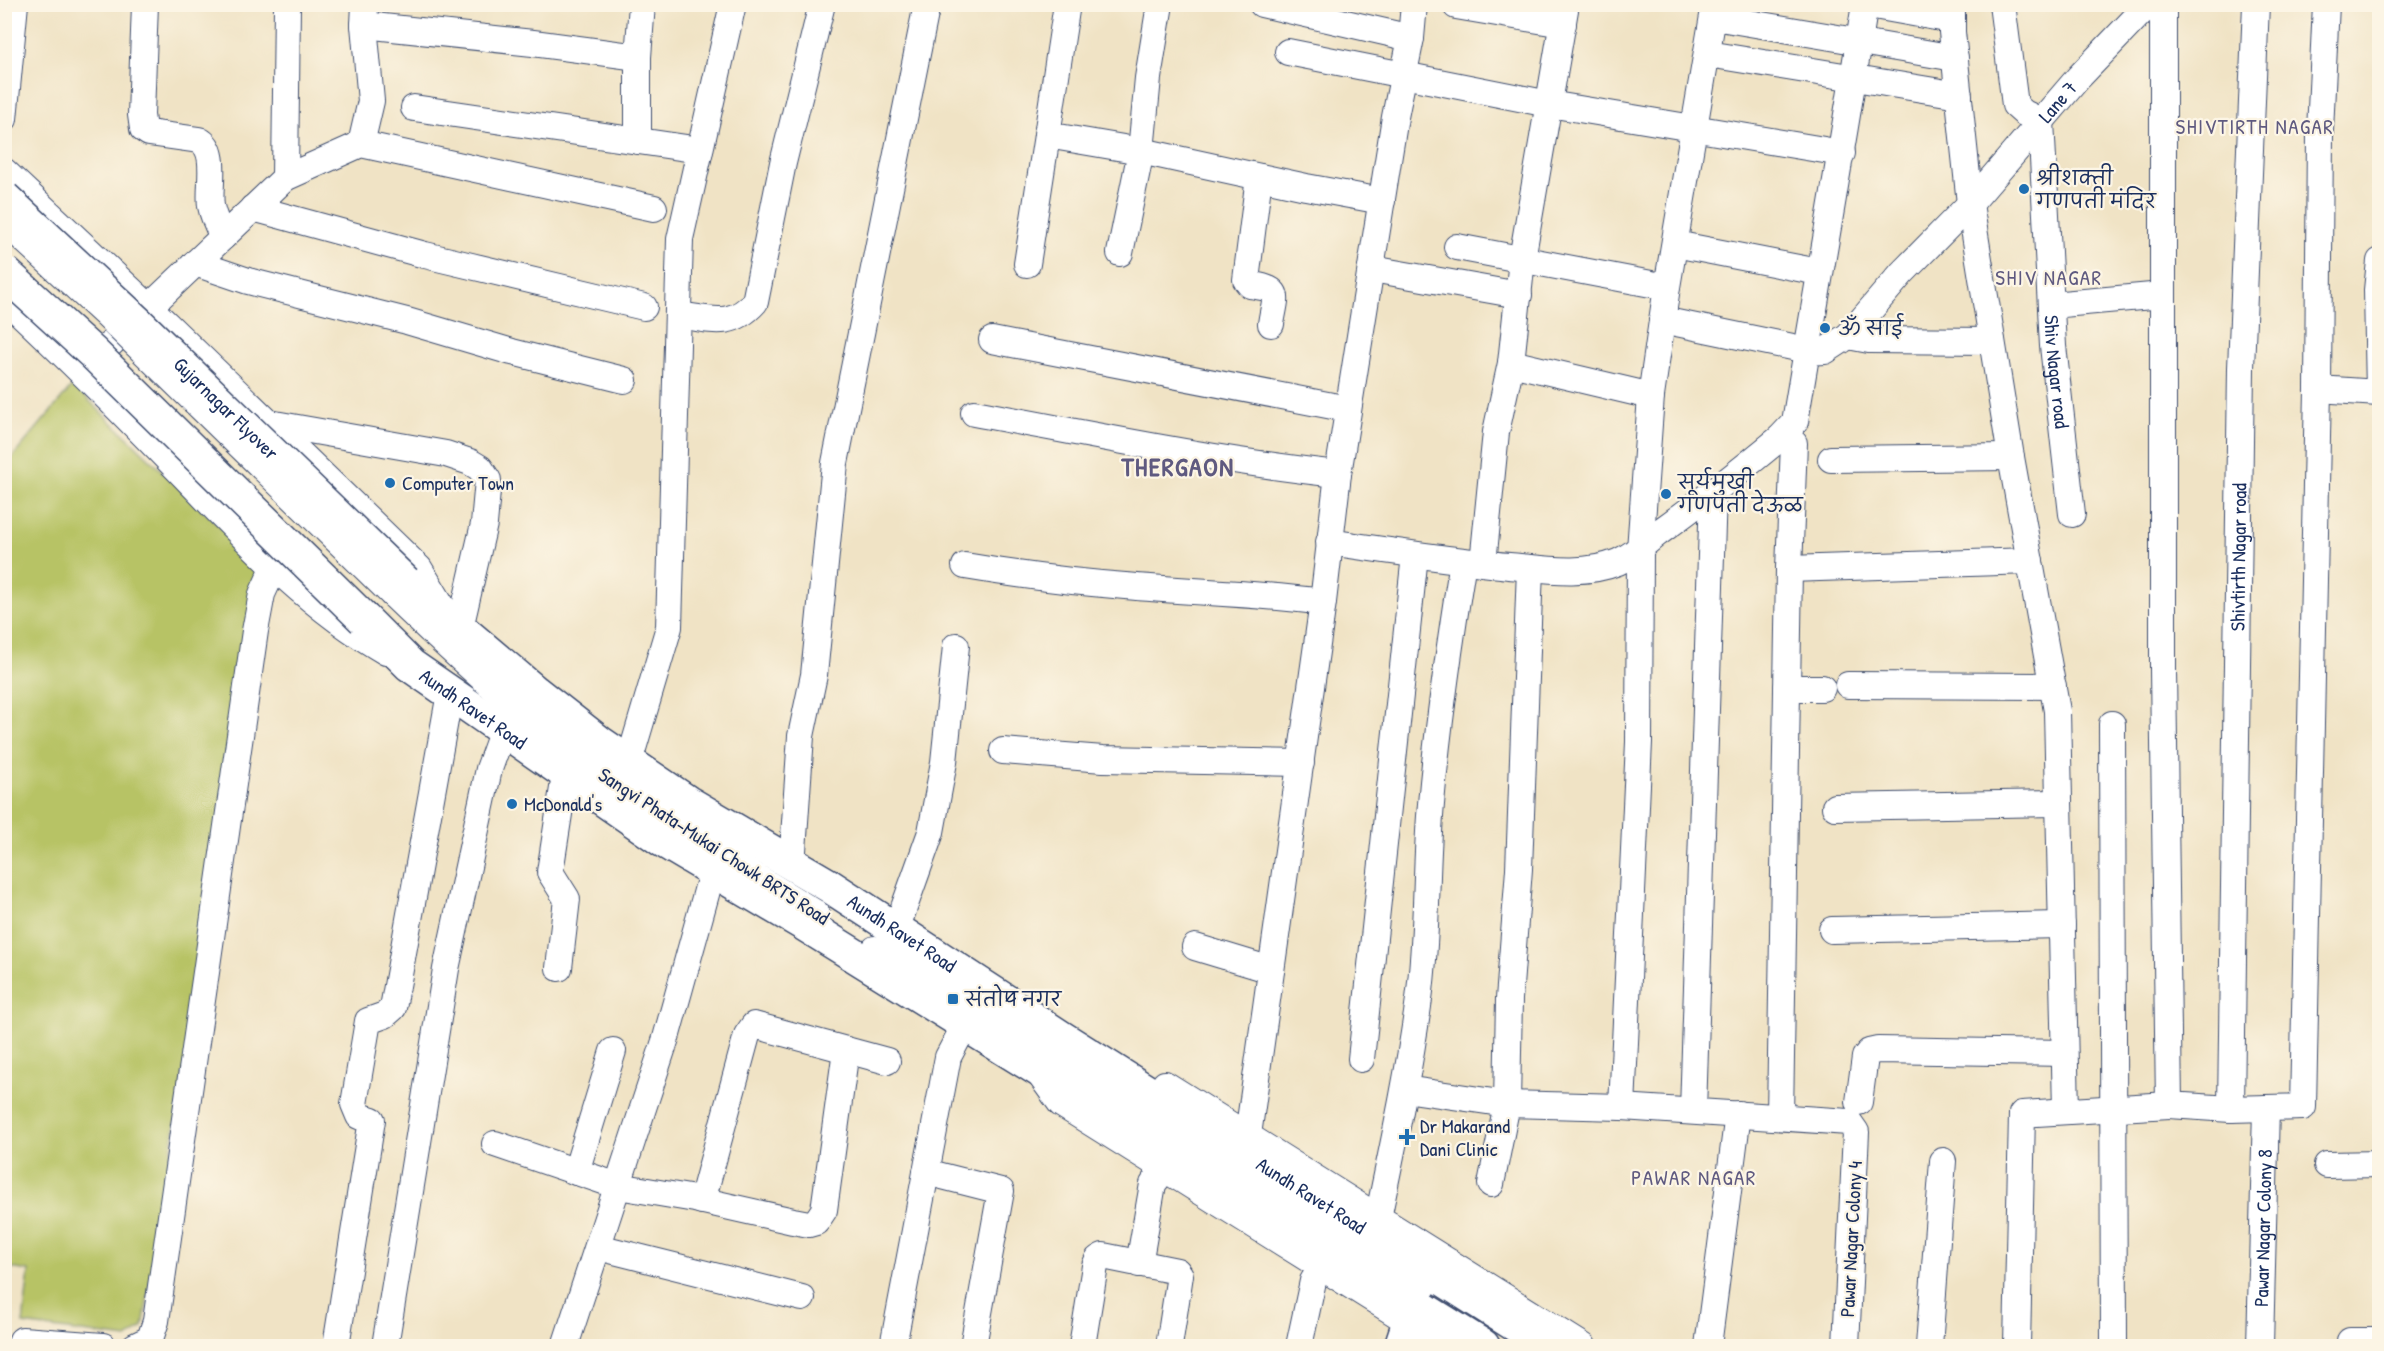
<svg xmlns="http://www.w3.org/2000/svg" width="2384" height="1351" viewBox="0 0 2384 1351" font-family="'Patrick Hand','Playpen Sans Deva',sans-serif">
<style>
.green{fill:#b7c365;stroke:#697962;stroke-width:1.5}
.lines{fill:none;stroke-linecap:round;stroke-linejoin:round}
.minor-casing{stroke:#3b4a6d;stroke-width:28}
.major-casing{stroke:#3b4a6d;stroke-width:36}
.minor{stroke:#fff;stroke-width:26}
.major{stroke:#fff;stroke-width:33}
.minor-bridge-casing{stroke:#3b4a6d;stroke-width:28;stroke-linecap:butt}
.major-bridge-casing{stroke:#3b4a6d;stroke-width:36;stroke-linecap:butt}
.minor-bridge{stroke:#fff;stroke-width:26}
.major-bridge{stroke:#fff;stroke-width:33}
.poi-dot{fill:#1f6fb2;stroke:#fcf5e5;stroke-width:2}
.labels{text-anchor:middle;stroke-width:4.5;stroke-linejoin:round;paint-order:stroke}
.street-label{font-size:20px;fill:#1b2f5e;stroke:#fcf5e5}
.poi-label{font-size:20px;fill:#1b2f5e;stroke:#fcf5e5;text-anchor:start}
.neighbourhood-label{font-size:21px;letter-spacing:1.5px;fill:#5f5a80;stroke:#fcf5e5}
.district-label{font-size:26px;font-weight:bold;letter-spacing:1.5px;fill:#5f5a80;stroke:#fcf5e5}
</style>
<rect width="100%" height="100%" fill="#fcf5e5"/>
<filter id="ink" filterUnits="userSpaceOnUse"><feTurbulence type="fractalNoise" baseFrequency=".0167" numOctaves="2"/><feDisplacementMap in="SourceGraphic" scale="12" xChannelSelector="R" yChannelSelector="G"/><feConvolveMatrix kernelMatrix="1 2 1 2 8 2 1 2 1" color-interpolation-filters="sRGB"/></filter>
<filter id="wash" filterUnits="userSpaceOnUse"><feTurbulence type="fractalNoise" baseFrequency=".008" numOctaves="4" result="noise"/><feDisplacementMap in="SourceGraphic" scale="24" xChannelSelector="R" yChannelSelector="G"/><feGaussianBlur stdDeviation="1.35" result="paint"/><feColorMatrix in="noise" values="0 0 0 0 0 0 0 0 0 0 0 0 0 0 0 0 0 1.4 0 .05"/><feComposite in="paint" operator="in"/></filter>
<g filter="url(#wash)">
<rect width="100%" height="100%" fill="#f0e3c5"/>
<path class="green" d="M73 385 264 569 143 1327 127 1338 23 1324 29 1271 5 1267V466Z"/>
</g>
<g filter="url(#ink)">
<g class="lines">
<g class="minor-casing">
<g id="minor">
<path d="M145 4 141 115 143 129 149 133 199 140C219 150 208 187 211 206 213 217 218 227 223 237"/>
<path d="M1067 4 1047 135 1141 151 1306 187 1382 201"/>
<path d="M1262 4 1411 38"/>
<path d="M1863 4 1952 20"/>
<path d="M1952 4V32L1970 204 2011 457 2057 711 2066 1111"/>
<path id="s1" d="M2002 4 2015 105 2024 113 2041 121 2053 346 2072 514"/>
<path d="M2163 4V669L2169 1105 2231 1109 2303 1107 2318 389 2320 131 2326 4"/>
<path d="M1456 6 1563 24"/>
<path d="M1714 17 1955 58"/>
<path d="M364 25 533 43 638 57"/>
<path d="M1288 52 1549 104 1842 153"/>
<path d="M1708 54 1959 95"/>
<path d="M414 108 700 150"/>
<path d="M4 119 15 4"/>
<path d="M638 141V57L642 4"/>
<path d="M361 144 371 101 364 25 365 4"/>
<path d="M4 171 149 307 419 568 442 606"/>
<path d="M1259 177 1246 280 1250 285C1284 289 1275 296 1271 324"/>
<path d="M285 178 287 4"/>
<path d="M253 208 425 255 644 307"/>
<path d="M1675 244 1819 272"/>
<path d="M1457 247 1667 287"/>
<path d="M1120 253 1141 151 1148 78 1160 4"/>
<path d="M195 263 248 281 407 321 512 352 624 380"/>
<path d="M1027 264 1047 135"/>
<path d="M1372 269 1519 295"/>
<path d="M4 298C65 355 124 414 182 474 245 539 306 606 386 652"/>
<path d="M2051 305 2163 295"/>
<path d="M678 315C710 319 731 329 755 302L783 163 822 4"/>
<path d="M1662 320 1807 350"/>
<path d="M1848 336 1869 340 1992 341"/>
<path d="M992 340 1348 409"/>
<path id="s2" d="M1807 352 1825 351 1848 336 1902 273 1970 204 2079 77 2149 4"/>
<path d="M1511 363 1651 396"/>
<path d="M82 371 285 178 361 144 654 208"/>
<path d="M2318 389 2379 393 2377 290 2380 261"/>
<path d="M974 413C1094 435 1216 461 1338 474"/>
<path d="M269 423 446 454 470 462 480 468 488 480 484 524 460 628"/>
<path d="M1831 459 2011 457"/>
<path d="M1329 542C1389 551 1449 560 1509 566 1544 569 1584 576 1618 562 1634 555 1644 544 1658 533 1700 503 1740 471 1780 438"/>
<path d="M1483 563 1496 432 1511 363 1522 259 1566 4"/>
<path d="M965 566C1018 575 1072 582 1125 586 1191 592 1257 593 1323 602"/>
<path d="M1789 569 2030 561"/>
<path d="M393 595C454 654 517 712 586 764 659 819 738 865 816 913"/>
<path d="M1848 685 2053 686"/>
<path d="M1787 688H1822"/>
<path d="M2112 724 2114 1346"/>
<path d="M1003 751 1103 759 1301 763"/>
<path d="M629 762 669 627 680 239 733 4"/>
<path d="M1835 807 2059 803"/>
<path d="M792 865 801 736 814 675 835 463 927 4"/>
<path d="M896 930 931 832 944 762 956 646"/>
<path d="M1832 930 2062 925"/>
<path d="M1195 947 1271 970"/>
<path d="M875 949 1424 1286"/>
<path d="M559 968 567 899 550 872 565 775"/>
<path d="M1361 1059 1415 555"/>
<path d="M1040 1075 1061 1104 1409 1322 1413 1315"/>
<path d="M1165 1084 1583 1346"/>
<path d="M1405 1089 1507 1104 1622 1107 1849 1122 1856 1132 1846 1346"/>
<path d="M1859 1102 1865 1057 1869 1052 1878 1050 2064 1053"/>
<path d="M1622 1107 1639 742 1640 550 1651 396 1667 287 1715 4"/>
<path id="s3" d="M2231 1109 2241 368 2256 4"/>
<path d="M1693 1111 1713 493"/>
<path d="M1780 1117 1789 569 1794 443 1780 438 1795 422C1818 283 1843 144 1865 4"/>
<path d="M1248 1135 1323 602 1338 474 1395 117 1411 38 1414 4"/>
<path d="M495 1144 618 1186 695 1199 793 1221 809 1224 816 1222 824 1210 846 1050"/>
<path d="M2327 1165 2380 1164"/>
<path d="M576 1172 613 1051"/>
<path d="M926 1172 1001 1191 973 1346"/>
<path d="M1491 1184 1507 1104 1509 999 1519 869 1530 568"/>
<path d="M702 1201 747 1035 754 1025 887 1061"/>
<path d="M1378 1218C1393 1146 1409 1073 1419 999 1428 935 1425 869 1431 804 1438 723 1450 642 1463 561"/>
<path d="M598 1247 802 1298"/>
<path d="M1139 1264 1153 1184 1165 1169"/>
<path d="M1430 1325 1426 1332 1449 1346"/>
<path d="M22 1340 103 1346"/>
<path d="M2350 1341H2380"/>
<path d="M135 1346 150 1339 156 1321 255 631 262 594 274 568"/>
<path d="M336 1346 372 1120 359 1116 354 1104 368 1021 385 1015 393 1008 450 693"/>
<path d="M385 1346 446 969 489 769 503 730"/>
<path d="M565 1346 666 1038 713 869"/>
<path d="M893 1346 948 1057 965 1025"/>
<path d="M1082 1346 1095 1266 1098 1259 1103 1256 1177 1271 1180 1275 1169 1346"/>
<path d="M1299 1346 1313 1281 1322 1267"/>
<path d="M1708 1346 1738 1114"/>
<path d="M1929 1346 1943 1161"/>
<path d="M2017 1346 2022 1114 2169 1105"/>
<path id="s4" d="M2260 1346 2266 1108"/>
</g>
</g>
<g class="major-casing">
<g id="major">
<path id="s5" d="M405 582 535 692 600 743 687 802 828 885 1059 1036 1549 1346"/>
<path id="s6" d="M364 619 410 665 662 840 804 924 1483 1346"/>
<path d="M1401 1346 1409 1322 1426 1332 1421 1346"/>
</g>
</g>
<use href="#minor" class="minor"/>
<use href="#major" class="major"/>
<g class="minor-bridge-casing">
<path id="minor-bridge" d="M4 221 105 314 393 595"/>
</g>
<g class="major-bridge-casing">
<g id="major-bridge">
<path id="s7" d="M4 198 138 323 405 582"/>
<path d="M4 272 93 353 364 619"/>
</g>
</g>
<use href="#minor-bridge" class="minor-bridge"/>
<use href="#major-bridge" class="major-bridge"/>
</g>
</g>
<g class="poi-dot">
<circle cx="2024" cy="189" r="6"/>
<circle cx="1825" cy="328" r="6"/>
<circle cx="390" cy="483" r="6"/>
<circle cx="1666" cy="494" r="6"/>
<circle cx="512" cy="804" r="6"/>
<rect x="947" y="993" width="12" height="12" rx="3"/>
<path d="M1404 1128h6v6h6v6h-6v6h-6v-6h-6v-6h6z"/>
</g>
<g class="labels">
<g class="street-label">
<text dy="7" stroke="none"><textPath href="#s2" startOffset="360">Lane 7</textPath></text>
<text dy="7" stroke="none"><textPath href="#s1" startOffset="384">Shiv Nagar road</textPath></text>
<text dy="7" stroke="none"><textPath href="#s7" startOffset="306">Gujarnagar Flyover</textPath></text>
<text dy="7" stroke="none"><textPath href="#s3" startOffset="552">Shivtirth Nagar road</textPath></text>
<text dy="7" stroke="none"><textPath href="#s6" startOffset="142">Aundh Ravet Road</textPath></text>
<text transform="translate(714 846) rotate(33)" y="7">Sangvi Phata-Mukai Chowk BRTS Road</text>
<text dy="7" stroke="none"><textPath href="#s5" startOffset="610">Aundh Ravet Road</textPath></text>
<text dy="7" stroke="none"><textPath href="#s5" startOffset="1096">Aundh Ravet Road</textPath></text>
<text dy="7" stroke="none"><textPath href="#s4" startOffset="118">Pawar Nagar Colony 8</textPath></text>
<text transform="translate(1851 1239) rotate(-87)" y="7">Pawar Nagar Colony 4</text>
</g>
<g class="poi-label">
<text x="2036" y="185">श्रीशक्ती<tspan x="2036" dy="23">गणपती मंदिर</tspan></text>
<text x="1837" y="335">ॐ साई</text>
<text x="1678" y="489">सूर्यमुखी<tspan x="1678" dy="23">गणपती देऊळ</tspan></text>
<text x="402" y="490">Computer Town</text>
<text x="524" y="811">McDonald's</text>
<text x="965" y="1006">संतोष नगर</text>
<text x="1420" y="1133">Dr Makarand<tspan x="1420" dy="23">Dani Clinic</tspan></text>
</g>
<g class="neighbourhood-label">
<text x="2255" y="134">SHIVTIRTH NAGAR</text>
<text x="2049" y="285">SHIV NAGAR</text>
<text x="1694" y="1185">PAWAR NAGAR</text>
</g>
<g class="district-label">
<text x="1178" y="476">THERGAON</text>
</g>
</g>
<rect width="2384" height="1351" fill="none" stroke="#fcf5e5" stroke-width="24"/>
</svg>
